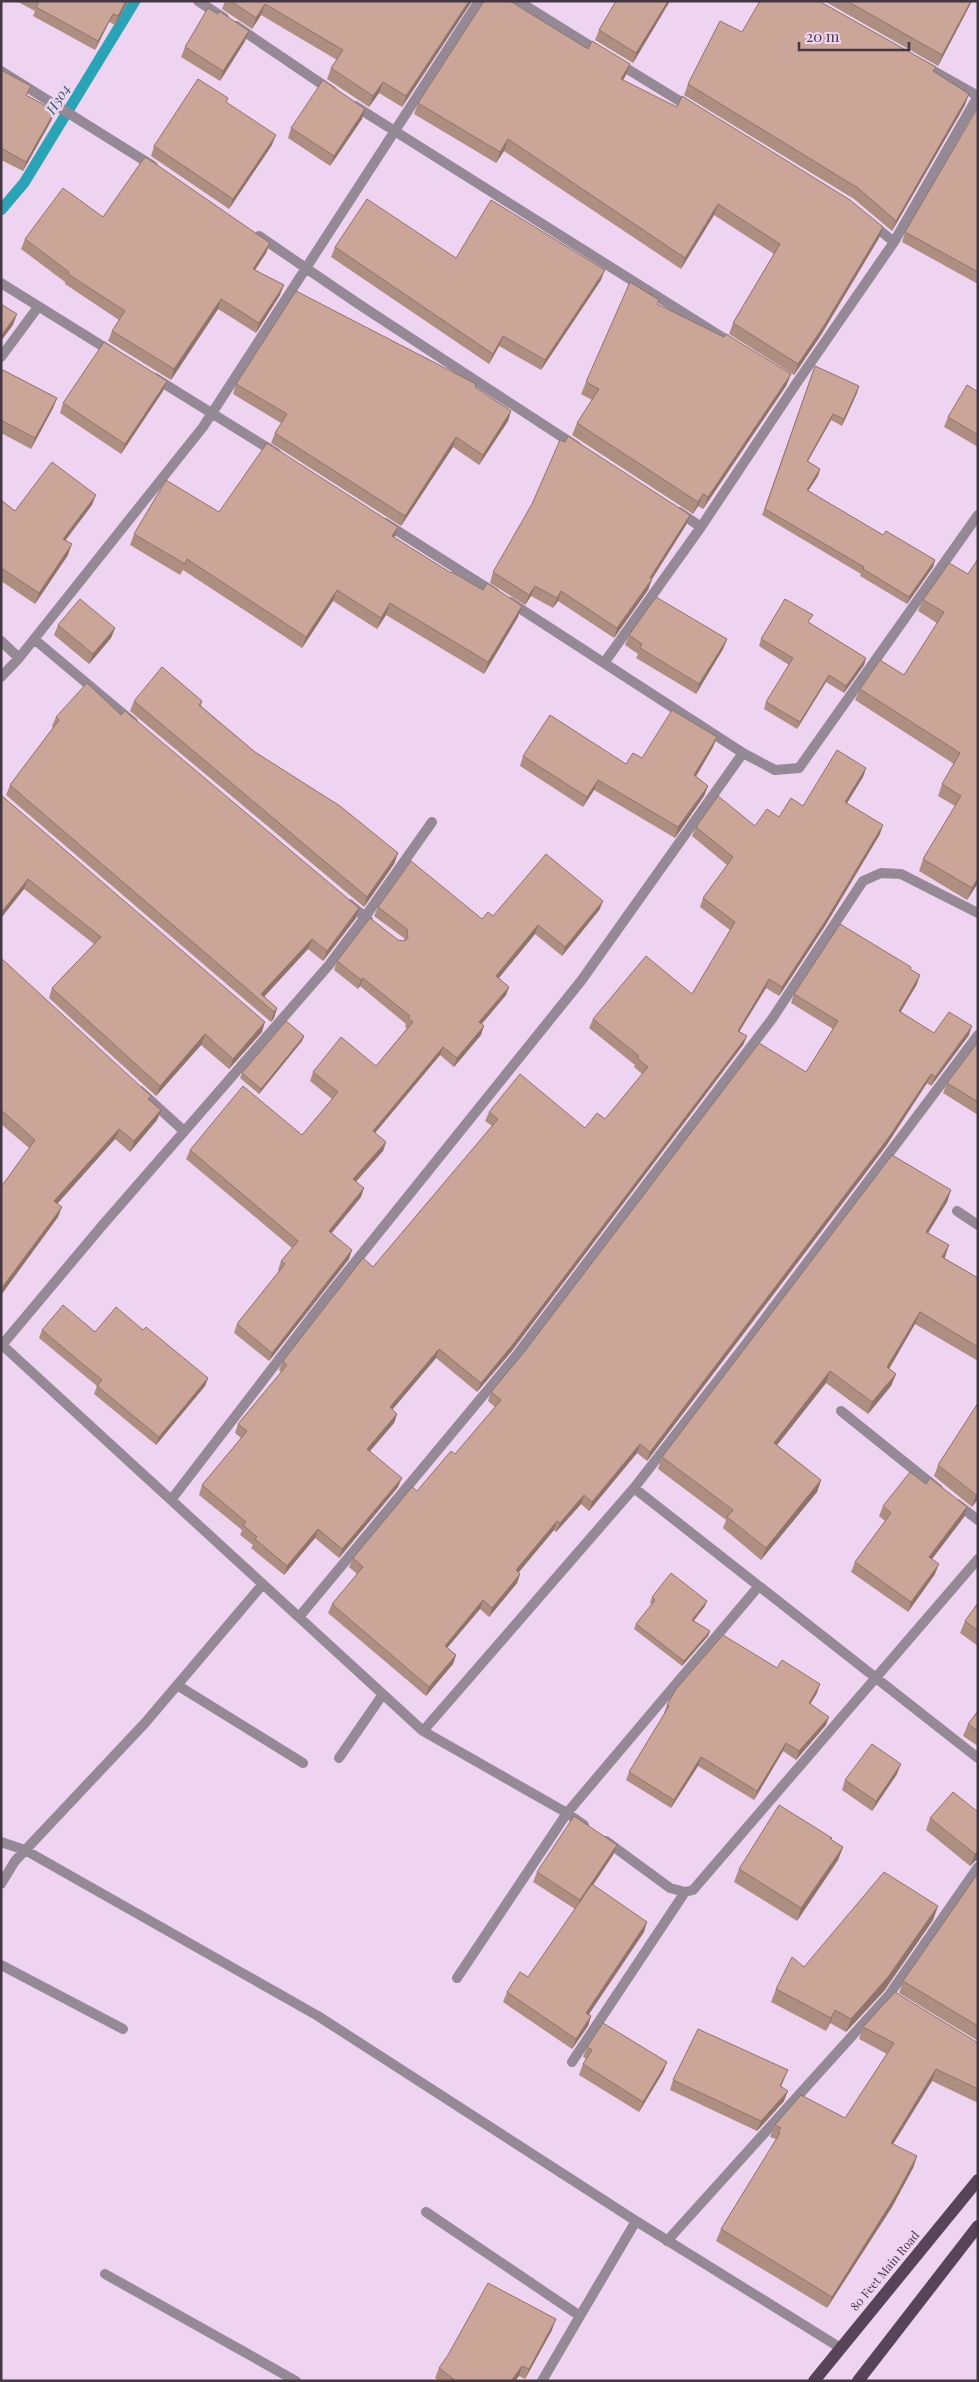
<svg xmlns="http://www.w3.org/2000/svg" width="979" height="2382" viewBox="0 0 979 2382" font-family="'Playfair Display',serif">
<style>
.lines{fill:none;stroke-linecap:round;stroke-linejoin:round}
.stream{stroke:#29a4b6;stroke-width:11}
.minor{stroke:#948995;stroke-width:10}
.primary{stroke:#574459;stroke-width:12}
.wall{fill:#af8e82}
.shaded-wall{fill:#8e746a}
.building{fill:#cba597;stroke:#8e746a}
.labels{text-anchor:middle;stroke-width:4.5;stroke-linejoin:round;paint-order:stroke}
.street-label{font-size:12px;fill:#423743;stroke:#efd4f2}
.water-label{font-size:14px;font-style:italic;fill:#2e5f67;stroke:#efd4f2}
</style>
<rect width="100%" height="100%" fill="#efd4f2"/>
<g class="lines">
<path class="stream" d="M1 210 24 183 135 1"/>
<path class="minor" d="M198 1 224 18
M518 1 600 52
M236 26 332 91
M616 62 691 108
M1 71 153 166
M355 106 725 339
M872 224 894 242
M259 236 360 305 576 446
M1 283 112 352
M1 357 38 307
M155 378 276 453
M679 512 701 527
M385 523 495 593
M34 639 133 722
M1 641 19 658
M604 663 701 527 796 384 894 242 978 96 923 65
M1 677 19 658 203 427 479 1
M743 753 775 770 799 768 978 515
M368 920 365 917 432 822
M140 1091 184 1131
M957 1211 978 1225
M1 1344 423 1731 634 1488 978 1758
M2 1345 101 1227 329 965 365 917 349 904
M841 1411 938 1489
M634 1488 746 1344 978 1035
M171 1500 327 1297 581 981 743 753 510 602
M957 1504 978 1520
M299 1617 516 1356 772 1019 863 881 881 873 901 874 978 913
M177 1685 303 1763
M423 1731 567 1813 584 1825
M339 1758 383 1694
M606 1841 670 1888 685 1892 693 1890 978 1559
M1 1842 25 1850 318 2016 636 2221 839 2347
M1 1884 15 1861 145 1723 263 1584
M1 1965 123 2029
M457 1978 567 1813 758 1587
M572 2062 685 1892
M426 2212 580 2316 636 2221
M667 2241 889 1995 978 1867
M105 2274 296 2381
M542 2381 580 2316"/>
<path class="primary" d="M814 2381 978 2180
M858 2381 978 2226"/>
</g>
<path class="wall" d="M16 1H128L115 25 109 22 95 50 33 16 35 11Z
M225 1H472L402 107 379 93 369 107 327 79 331 68 337 60 261 15 252 29 222 9Z
M616 1H670L633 63 595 40 599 30Z
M824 1H972L938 66Z
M218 14 245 41 220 81 181 57 185 47Z
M742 32 934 72 965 105 892 231 854 199 684 95 688 84Z
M1 70 27 96 55 111 51 121 23 171 1 160Z
M626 75 623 80 879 238 821 335 794 375 729 334 733 323 774 254 714 215 681 269 504 151 496 163 414 114 418 103Z
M978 107V284L902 242 905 232Z
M362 119 330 166 288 138 291 128Z
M272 145 229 209 151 156 154 146Z
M103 217 270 243 266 253 255 270 280 295 256 333 218 309 171 380 108 341 112 331 119 320 65 284V282L21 249 25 239Z
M335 247 456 258 601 280 541 370 499 346 489 364 331 257Z
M657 305 791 374 786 386 703 509 698 506 693 514 572 435 577 423 592 400 581 394 586 382Z
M815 366 857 393 842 426 831 420 808 461 820 469 818 476 808 491 883 535 935 560 933 567 907 604 860 576 861 574 762 515Z
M1 369 57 398 53 408 31 449 1 433Z
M167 381 163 391 121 454 60 413 63 403Z
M236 384H476L475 387 511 411 508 421 479 465 453 447 401 526 271 443 275 433 281 423 233 394Z
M978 392V447L944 427 948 417Z
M1 500 15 511 92 505 65 540 68 555 35 604 1 581Z
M219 512 398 527 394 537 518 617 484 674 386 615 377 629 333 601 302 648 183 570 180 575 130 545 134 534Z
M690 515 686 525 652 579 648 590 614 638 558 601 553 608 531 596 525 605 490 583 493 572Z
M978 559V883L967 900 919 871 923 859 955 806 938 796 942 784 954 764 855 700 860 689 904 675 937 623 918 611 923 600 968 574Z
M810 623 866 658 864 665 844 693 826 682 797 729 764 709 766 702 789 665 759 646 761 639Z
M58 625 115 628 111 638 89 664 54 635Z
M629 635 727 639 723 649 696 694 636 658 638 654 625 645Z
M134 701H202L201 706 255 752 398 853 394 864 364 907 130 711Z
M121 715 359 908 356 918 323 961 308 949 264 997 277 1008 274 1018 271 1022 6 795 10 785 53 728 52 726 56 717Z
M717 737 713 747 696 776 708 786 704 796 675 838 594 790 583 807 520 766 523 756 626 764 642 758Z
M866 768 863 777 847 803 880 834 825 926 779 996 766 988 739 1032 747 1036 743 1045 511 1352 477 1392 436 1358 392 1410 397 1414 394 1423 370 1451 398 1487 339 1558 315 1538 284 1575 251 1548 253 1545 240 1535 242 1530 199 1495 202 1485 241 1438 235 1433 238 1424 281 1372 279 1370 283 1361 373 1267 492 1126 485 1121 489 1112 585 1128 605 1119 642 1074 634 1067 635 1065 589 1028 593 1019 692 994 730 930 700 907 703 898 727 865 692 836 696 827 755 826 779 817 803 806Z
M1 795 262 1032 229 1069 201 1045 156 1096 49 998 52 988 94 944 24 889 1 918Z
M378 907 482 919 493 916 600 909 562 956 535 934 499 978 509 987 506 995 481 1024V1035L454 1067 440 1055 375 1133 386 1142 383 1151 356 1182 361 1197 331 1233 349 1259 269 1361 234 1333 237 1324 279 1271 278 1270 281 1261 292 1248 186 1159 190 1150 302 1135 332 1099 310 1081 313 1072 376 1066 407 1028 405 1027 406 1024 360 986 358 989 334 970 337 961 398 940 404 941V938L374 916Z
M1 958 149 1100 161 1110 157 1120 130 1152 115 1139 57 1204 58 1217 1 1295V1187L29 1148 1 1124Z
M910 969 917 984 900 1012 934 1033 969 1035 931 1086 927 1083 886 1146 647 1461 637 1453 589 1511 581 1504 556 1532 554 1530 519 1572 520 1574 517 1583 489 1617 480 1609 447 1648 456 1655 453 1664 426 1696 328 1613 332 1604 357 1574 349 1567 353 1558 417 1491 455 1454 495 1407 488 1401 491 1392 806 1072 833 1029 791 1003 794 994Z
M304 1036 302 1041 259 1094 240 1078 242 1073Z
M978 1042V1115L943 1093 947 1083Z
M951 1190 947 1202 928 1233 949 1245 944 1258 978 1278V1361L915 1324 889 1369 896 1374 891 1386 868 1414 826 1383 777 1445 821 1480 817 1492 761 1560 723 1528 726 1520 658 1469 662 1457Z
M42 1330 95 1332 208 1378 205 1386 156 1445 94 1394 97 1386 39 1338Z
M978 1403V1499L972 1507 934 1476 938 1465Z
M926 1484 964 1517 932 1559 935 1574 908 1612 851 1572 855 1562 885 1521 879 1516 883 1506Z
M652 1597 705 1606 694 1621 710 1631 708 1636 682 1666 634 1629 636 1624 652 1604 650 1603Z
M978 1603V1646L960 1633 965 1621Z
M817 1693 810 1704 826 1725 796 1760 783 1751 754 1800 698 1766 671 1808 626 1780 629 1772 665 1713H664L667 1705Z
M978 1711V1746L963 1736 968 1724Z
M897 1774 872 1811 842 1790 845 1780Z
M978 1812V1860L975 1861 970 1866 926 1830 930 1818Z
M832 1838 831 1840 843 1847 838 1860 797 1921 734 1882 739 1869Z
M617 1845 613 1855 593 1885 644 1932 589 2014 591 2016 588 2026 572 2049 503 2002 507 1992 528 1977 575 1909 533 1882 537 1872Z
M978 1873V2041L899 1993 903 1981Z
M938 1906 933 1920 884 1991 846 2032 830 2023 826 2031 771 2002 776 1989 804 1967Z
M863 2027 978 2043V2103L932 2081 893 2144 917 2156 913 2168 892 2207 827 2308 716 2241 721 2229 774 2143 776 2139 770 2137 775 2125 845 2118 887 2054 859 2039Z
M587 2047 667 2062 663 2072 639 2112 579 2075 583 2064 586 2059 583 2057Z
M788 2070 781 2087 784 2101 757 2131 670 2090 673 2080Z
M552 2330 525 2379 519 2376 515 2381H439L435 2378 439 2368Z"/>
<path class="shaded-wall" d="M126 1H128L115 25 118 16Z
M469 1H472L402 107 406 96Z
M668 1H670L633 63 636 53Z
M971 1H972L938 66 942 55Z
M265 4 261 15 252 29 256 18Z
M113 14 95 50 98 41Z
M249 31 245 41 220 81 223 71Z
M630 64 626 75 617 90 621 79Z
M383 82 379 93 369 107 373 96Z
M969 94 965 105 892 231 896 221Z
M365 109 362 119 330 166 334 156Z
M55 111 51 121 23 171 26 162Z
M276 135 272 145 229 209 233 199Z
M508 139 504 151 496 163 500 152Z
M718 204 714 215 681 269 685 258Z
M883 227 879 238 821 335 794 375 798 364Z
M270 243 266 253 249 279 253 269Z
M605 270 601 280 541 370 545 360Z
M284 285 280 295 256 333 259 323Z
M221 299 218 309 171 380 174 369Z
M17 314 13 325 1 341V336Z
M503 336 499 346 489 364 493 354Z
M791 374 786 386 703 509 708 497Z
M167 381 163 391 121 454 125 444Z
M859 386 857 393 842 426 844 419Z
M57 398 53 408 31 449 35 438Z
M511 411 508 421 479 465 483 455Z
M833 414 831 420 804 468 807 461Z
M456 437 453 447 401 526 405 516Z
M820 469 818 476 804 497 807 490Z
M703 494 698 506 693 514 698 502Z
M96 495 92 505 59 549 63 539Z
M690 515 686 525 650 582 652 579 648 590 614 638 617 628Z
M398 527 394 538 392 536Z
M72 544 68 555 35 604 39 593Z
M935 560 933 567 907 604 909 597Z
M535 586 531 596 525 605 529 595Z
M337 590 333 601 302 648 306 637Z
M561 591 558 601 553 608 557 598Z
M390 603 386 615 377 629 381 618Z
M522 606 518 617 484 674 488 662Z
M115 628 111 638 89 664 93 654Z
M727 639 723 649 696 694 699 684Z
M866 658 864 665 844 693 846 686Z
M829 675 826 682 797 729 800 722Z
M717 737 713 747 691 785 694 775Z
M866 768 863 777 842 811 845 802Z
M598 780 594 790 583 807 587 797Z
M708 786 704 796 675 838 678 827Z
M883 825 880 834 825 926 779 996 782 987Z
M398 853 394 864 364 907 367 897Z
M978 878V883L967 900 972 888Z
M28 879 24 889 1 918V913Z
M603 901 600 909 562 956 565 947Z
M359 908 356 918 323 961 327 951Z
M538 925 535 934 493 985 496 976Z
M312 939 308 949 261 1000V994Z
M920 975 917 984 896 1020 899 1011Z
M363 978 360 986 358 989 361 980Z
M769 979 766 988 734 1040 738 1031Z
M509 987 506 995 476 1031 479 1022Z
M277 1008 274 1018 271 1022 274 1012Z
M265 1022 262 1032 229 1069 233 1059Z
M484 1026 481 1035 454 1067 457 1058Z
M972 1026 969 1035 931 1086 935 1077Z
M205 1034 201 1045 156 1096 160 1086Z
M304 1036 302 1041 259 1094 261 1089Z
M747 1036 743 1045 511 1352 477 1392 481 1383Z
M443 1047 440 1055 369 1140 373 1131Z
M931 1074 927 1083 886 1146 647 1461 650 1452Z
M161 1110 157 1120 130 1152 134 1141Z
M119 1129 115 1139 50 1212 54 1201Z
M386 1142 383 1151 350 1188 353 1179Z
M364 1188 361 1197 326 1240 329 1231Z
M951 1190 947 1202 922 1243 926 1232Z
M62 1207 58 1217 1 1295V1289Z
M949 1245 945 1257 938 1268 942 1257Z
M352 1250 349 1259 269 1361 272 1353Z
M920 1312 915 1324 883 1379 887 1367Z
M439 1349 436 1358 386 1417 390 1407Z
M830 1371 826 1383 770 1454 774 1443Z
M896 1374 891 1386 868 1414 872 1402Z
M208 1378 205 1386 156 1445 159 1437Z
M397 1414 394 1423 364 1458 367 1449Z
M640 1444 637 1453 589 1511 592 1502Z
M402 1478 398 1487 339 1558 342 1549Z
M821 1480 817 1492 761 1560 766 1548Z
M978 1493V1499L972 1507 976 1495Z
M584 1495 581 1504 556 1532 560 1523Z
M967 1507 964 1517 926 1567 929 1557Z
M557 1521 554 1530 513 1579 516 1570Z
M318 1529 315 1538 284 1575 287 1566Z
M939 1564 935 1574 908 1612 911 1602Z
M520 1574 517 1583 489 1617 492 1608Z
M483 1600 480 1609 441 1655 445 1646Z
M707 1601 705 1606 690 1625 692 1620Z
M710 1631 708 1636 682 1666 684 1661Z
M456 1655 453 1664 426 1696 429 1687Z
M820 1684 817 1693 806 1711 809 1703Z
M829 1717 826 1725 796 1760 799 1751Z
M786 1743 783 1751 754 1800 757 1791Z
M701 1757 698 1766 671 1808 674 1800Z
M901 1764 897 1774 872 1811 876 1801Z
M617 1845 613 1855 576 1910 580 1900Z
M843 1847 838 1860 797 1921 801 1908Z
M978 1851V1860L975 1861 970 1866 975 1854Z
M938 1906 933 1920 884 1991 846 2032 851 2019Z
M647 1922 644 1932 583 2023 586 2013Z
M835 2010 830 2023 826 2031 831 2018Z
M591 2016 588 2026 572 2049 576 2039Z
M667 2062 663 2072 639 2112 643 2102Z
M936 2069 932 2081 887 2154 891 2143Z
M788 2091 784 2101 757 2131 761 2121Z
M917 2156 913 2168 892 2207 827 2308 832 2297Z
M556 2319 552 2330 525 2379 529 2369Z
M522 2366 519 2376 515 2381H511Z"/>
<path class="building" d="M35 1H126L118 16 113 14 98 41 36 7 38 3Z
M231 1H469L406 96 383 82 373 96 331 68 343 50 265 4 256 18Z
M484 1H510L588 49 592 41 630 64 621 79 677 107 682 96 850 200 883 227 825 324 798 364 733 323 780 244 718 204 685 258 508 139 500 152 418 103Z
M616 1H668L636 53 599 30Z
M760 1H819L936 67 933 71 969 94 896 221 858 188 688 84 720 21 742 32Z
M847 1H971L942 55Z
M208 8 218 14 219 11 249 31 223 71 185 47Z
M1 70 31 86 26 95 55 111 26 162 1 148Z
M198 79 228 98 226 102 276 135 233 199 154 146Z
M323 80 365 109 334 156 291 128Z
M978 107V272L905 232Z
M144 158H147L270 243 253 269 284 285 259 323 221 299 174 369 112 331 125 311 68 274 69 272 25 239 63 188 103 217Z
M367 199 456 258 491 200 605 270 545 360 503 336 493 354 335 247Z
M630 282 659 300 657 304 724 337 726 334 791 374 708 497 703 494 698 502 577 423 599 389 586 382Z
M296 291 476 384 475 387 511 411 483 455 456 437 405 516 275 433 287 414 236 384Z
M1 304 17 314 1 336Z
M104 342 167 381 125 444 63 403Z
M815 366 859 386 844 419 833 414 807 461 820 469 807 490 883 535 886 531 935 560 909 597 863 569 864 567 765 509Z
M1 369 57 398 35 438 1 420Z
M967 385 978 392V435L948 417Z
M568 436 690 515 650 578 652 579 617 628 561 591 557 598 535 586 529 595 493 572 532 504 560 440 565 442Z
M267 443 398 527 392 536 451 573 452 572 483 590 487 583 522 606 488 662 390 603 381 618 337 590 306 637 187 559 185 564 134 534 166 480 219 512Z
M52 462 96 495 63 539 72 544 39 593 1 568V500L15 511Z
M978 559V878L972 888 923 859 961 796 942 784 960 753 860 689 880 660 904 675 944 612 923 600 949 563 968 574Z
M656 597 727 639 699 684 640 648 642 644 629 635Z
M80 599 115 628 93 654 58 625Z
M785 599 813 615 808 622 866 658 846 686 829 675 800 722 766 702 793 658 761 639Z
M162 667 202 701 199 705 255 752 340 806 398 853 367 897 134 701Z
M87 683 121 715 125 711 359 908 327 951 312 939 261 994 277 1008 274 1012 10 785 59 720 56 717Z
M672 710 717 737 694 775 708 786 678 827 598 780 587 797 523 756 550 715 626 764 633 753 642 758Z
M837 750 866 768 845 802 883 825 828 917 782 987 769 979 738 1031 747 1036 514 1343 481 1383 439 1349 390 1407 397 1414 367 1449 402 1478 342 1549 318 1529 287 1566 255 1539 257 1537 243 1525 246 1522 202 1485 247 1431 238 1424 287 1365 283 1361 363 1258 373 1267 498 1119 489 1112 520 1074 585 1128 597 1113 605 1119 648 1067 637 1058 639 1056 593 1019 646 956 692 994 735 922 703 898 733 857 696 827 718 796 755 826 767 809 779 817 791 798 803 806Z
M1 795 265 1022 233 1059 205 1034 160 1086 52 988 101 937 28 879 1 913Z
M546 854 603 901 565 947 538 925 496 976 509 987 479 1022 484 1026 457 1058 443 1047 373 1131 386 1142 353 1179 364 1188 329 1231 352 1250 272 1353 237 1324 285 1264 281 1261 298 1241 190 1150 243 1086 302 1135 338 1092 313 1072 341 1037 376 1066 413 1022 408 1018 410 1016 363 978 361 980 337 961 370 918 398 940 404 941 408 938 407 929 378 907 411 861 482 919 488 912 493 916Z
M840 924 911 967 910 969 920 975 899 1011 934 1033 949 1012 972 1026 935 1077 931 1074 889 1137 650 1452 640 1444 592 1502 584 1495 560 1523 557 1521 516 1570 520 1574 492 1608 483 1600 445 1646 456 1655 429 1687 332 1604 363 1567 353 1558 412 1487 417 1491 451 1451 455 1454 501 1400 491 1392 525 1351 759 1043 806 1072 838 1021 794 994Z
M1 958 151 1096 148 1099 161 1110 134 1141 119 1129 54 1201 62 1207 1 1289V1187L35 1140 1 1110Z
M286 1021 304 1036 261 1089 242 1073Z
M978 1042V1102L947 1083Z
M892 1155 951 1190 926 1232 949 1245 942 1257 978 1278V1347L920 1312 887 1367 896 1374 872 1402 830 1371 774 1443 821 1480 766 1548 727 1517 733 1510 662 1457Z
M63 1305 95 1332 116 1307 143 1330 146 1327 208 1378 159 1437 97 1386 102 1380 42 1330Z
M978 1403V1493L976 1495 938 1465Z
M910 1472 926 1484 930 1478 967 1507 929 1557 939 1564 911 1602 855 1562 891 1513 883 1506Z
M671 1573 707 1601 692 1620 710 1631 684 1661 636 1624 655 1600 652 1597Z
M978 1603V1631L965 1621Z
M723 1635 777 1668 782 1660 820 1684 809 1703 829 1717 799 1751 786 1743 757 1791 701 1757 674 1800 629 1772 669 1706 667 1705 676 1689Z
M978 1711V1731L968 1724Z
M872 1744 901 1764 876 1801 845 1780Z
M953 1792 978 1812V1851L975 1854 930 1818Z
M779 1805 832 1838 830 1839 843 1847 801 1908 739 1869Z
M574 1816 617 1845 580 1900 537 1872Z
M884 1872 938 1906 888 1977 851 2019 835 2010 831 2018 776 1989 792 1957 804 1967Z
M978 1873V2026L903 1981Z
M592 1884 647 1922 586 2013 591 2016 576 2039 507 1992 520 1972 528 1977Z
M895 1992 978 2043V2089L936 2069 891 2143 917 2156 896 2195 832 2297 721 2229 780 2133 778 2132 781 2128 775 2125 801 2095 845 2118 894 2043 863 2027Z
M603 2023 667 2062 643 2102 583 2064 592 2050 587 2047Z
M698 2029 788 2070 780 2086 788 2091 761 2121 673 2080Z
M488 2283 556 2319 529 2369 522 2366 511 2381H456L439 2368 448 2355Z"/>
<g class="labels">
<g class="street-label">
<text transform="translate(885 2271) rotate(-50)" y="4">80 Feet Main Road</text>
</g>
<g class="water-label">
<text transform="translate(58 99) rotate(-58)" y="5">H304</text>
</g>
</g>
<rect width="979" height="2382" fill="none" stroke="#423743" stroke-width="5"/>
<path d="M799 42v8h110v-8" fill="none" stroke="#423743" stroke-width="2.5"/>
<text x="806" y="42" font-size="15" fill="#423743" stroke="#efd4f2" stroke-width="4" paint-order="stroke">20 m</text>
</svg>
